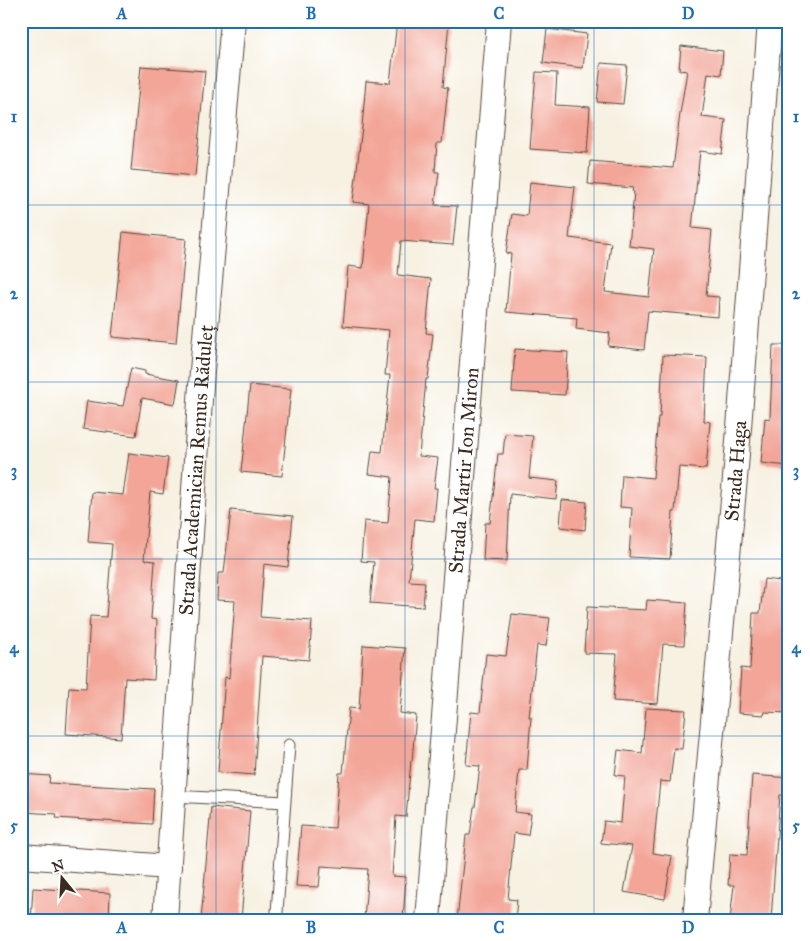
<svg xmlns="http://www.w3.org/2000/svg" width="810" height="941" viewBox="0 0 810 941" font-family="'IM FELL Great Primer',serif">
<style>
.building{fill:#f3a698}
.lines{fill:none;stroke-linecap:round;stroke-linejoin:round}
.service-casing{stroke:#57483b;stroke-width:13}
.minor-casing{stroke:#57483b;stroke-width:26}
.service{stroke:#fff;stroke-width:11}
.minor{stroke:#fff;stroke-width:24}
.grid{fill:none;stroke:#1f6fb2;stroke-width:1;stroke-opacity:0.55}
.labels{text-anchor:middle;stroke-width:4;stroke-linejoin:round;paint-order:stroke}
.street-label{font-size:20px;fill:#3b2a1e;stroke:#fff}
.neatline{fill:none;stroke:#1f6fb2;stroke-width:2}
.grid-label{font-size:16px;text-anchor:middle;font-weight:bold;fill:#1f6fb2}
</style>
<rect width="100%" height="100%" fill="#fff"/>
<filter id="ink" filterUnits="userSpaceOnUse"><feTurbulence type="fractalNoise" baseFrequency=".02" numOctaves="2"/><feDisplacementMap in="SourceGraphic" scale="10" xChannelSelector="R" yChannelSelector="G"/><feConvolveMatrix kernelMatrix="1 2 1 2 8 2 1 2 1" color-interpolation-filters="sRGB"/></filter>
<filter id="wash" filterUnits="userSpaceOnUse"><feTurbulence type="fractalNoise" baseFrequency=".0096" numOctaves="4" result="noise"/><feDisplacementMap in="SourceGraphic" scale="20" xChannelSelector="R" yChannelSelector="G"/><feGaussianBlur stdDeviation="1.12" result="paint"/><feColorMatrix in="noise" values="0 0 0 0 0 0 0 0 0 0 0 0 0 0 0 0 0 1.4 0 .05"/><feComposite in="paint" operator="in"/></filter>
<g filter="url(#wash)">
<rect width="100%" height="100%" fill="#f7f1e2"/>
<g id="blocks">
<path class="building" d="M397 21 449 22 443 87 448 88 442 143H437L435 172H439L435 205 457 206 453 245 401 241 398 275 431 279 426 333 433 334 428 379H426L419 456 438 458 434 488H437L434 521 415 519 409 581 425 582 423 607 370 603 374 562 361 561 364 521 388 523 392 477 369 474 372 451 382 452 390 375H385L389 330 343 326 348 266 363 268 369 204 353 202 362 127 366 81 390 83Z
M547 29 587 34 583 68 543 63Z
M681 46 723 51 721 75 708 73 702 117 726 120 722 154 700 151 692 228 712 230 706 296 719 297 718 317 648 311 644 350 608 346 610 333 576 329 577 318 506 312 511 254 506 253 512 214 527 216 530 182 575 187 569 238 611 243 605 292 649 297 654 249 629 246 634 192 632 191 633 188 588 184 590 161 673 168 680 114 687 71 679 70Z
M601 63 627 65 623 104 597 102Z
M141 66 205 71 195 176 131 170Z
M536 72 557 73 555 105 590 107 587 153 530 149Z
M123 232 186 239 176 343 112 337Z
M773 345H789V466L761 463 765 418 770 419Z
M515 349 568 352 565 395 512 392Z
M663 355 707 357 704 421 710 422 706 469 679 467 675 512H673L670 559 629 557 632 508 620 507 622 475 653 478 658 417H660Z
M131 368 145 371V374L179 380 175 404 142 398 136 436 83 429 87 401 123 406Z
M250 385 291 389 282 476 241 472Z
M505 434 533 436 529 478 558 481 556 499 510 494 507 561 483 560 485 523H490L498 454H503Z
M129 453 168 458 163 494 150 492 144 560 155 561 151 619 157 620 154 680 125 678 121 738 66 734 69 687 86 688 90 616 106 617 112 544 88 542 92 492 123 495Z
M562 500 587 502 585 530 560 527Z
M231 510 293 516 288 567 264 564 260 617 312 621 309 660 262 656 254 775 218 772 225 677 229 678 235 601 217 600 218 573H224Z
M764 579 789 582V713L765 712 764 715 738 713 741 668 750 669 753 613H760Z
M647 600 687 603 684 645 663 644 658 704 613 701 617 654 584 653 587 607 646 610Z
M512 614 550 618 546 646 537 645 529 717H531L527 770H519L515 812 531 814 528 835 514 833 508 899 517 900 515 920H457L466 835H470L474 807H475L480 766 466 765 471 712 480 713 486 654 506 656Z
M363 645 405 648 400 713 416 715 412 761 411 760 406 817 396 816 392 876 406 877 403 920H364L368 869 321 866 319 887 296 886 301 826 335 828 339 773H343L349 708 359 709Z
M646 708 686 710 682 749 674 748 670 782 660 781 653 853 672 856 665 899 624 892 632 846 601 843 604 821 621 823 625 776 615 775 618 750 642 753Z
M21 774 50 776 49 783 154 789 152 824 56 818 57 814 21 812Z
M752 775 789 778V795H780L771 920H730L734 885H728L730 854 747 855Z
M211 807 250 811 241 920H201Z
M33 888 110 893 109 920H31Z"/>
</g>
</g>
<g filter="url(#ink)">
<use href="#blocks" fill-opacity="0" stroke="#57483b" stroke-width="1"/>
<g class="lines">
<g class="service-casing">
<path id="service" d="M173 796 285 802
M277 912 289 745"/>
</g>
<g class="minor-casing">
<g id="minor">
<path d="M21 856 169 867"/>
<path id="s1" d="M165 920 202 371 233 21"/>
<path id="s2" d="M428 920 499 21"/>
<path id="s3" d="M695 920 736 467 770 21"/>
</g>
</g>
<use href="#service" class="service"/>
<use href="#minor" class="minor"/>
</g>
</g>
<path class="grid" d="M216 21V920M405 21V920M594 21V920M21 205H789M21 382H789M21 559H789M21 736H789"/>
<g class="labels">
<g class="street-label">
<text dy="7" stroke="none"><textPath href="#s1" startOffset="451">Strada Academician Remus Răduleț</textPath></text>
<text dy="7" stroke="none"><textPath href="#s2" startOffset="451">Strada Martir Ion Miron</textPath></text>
<text dy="7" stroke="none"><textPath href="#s3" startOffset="451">Strada Haga</textPath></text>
</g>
</g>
<rect width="810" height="941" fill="none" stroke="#fff" stroke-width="55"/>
<g transform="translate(62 878) rotate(342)" stroke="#ffffff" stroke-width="4" paint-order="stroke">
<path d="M0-4L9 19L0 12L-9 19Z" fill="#3b2a1e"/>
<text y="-8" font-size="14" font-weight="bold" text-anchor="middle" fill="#3b2a1e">N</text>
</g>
<rect x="28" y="28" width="754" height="886" class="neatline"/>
<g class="grid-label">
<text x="122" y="19">A</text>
<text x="311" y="19">B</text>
<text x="499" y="19">C</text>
<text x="688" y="19">D</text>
<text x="14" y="122">1</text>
<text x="796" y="122">1</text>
<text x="14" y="299">2</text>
<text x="796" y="299">2</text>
<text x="14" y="476">3</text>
<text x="796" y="476">3</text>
<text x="14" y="653">4</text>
<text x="796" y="653">4</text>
<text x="14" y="831">5</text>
<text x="796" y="831">5</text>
<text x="122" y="933">A</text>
<text x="311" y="933">B</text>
<text x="499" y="933">C</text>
<text x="688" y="933">D</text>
</g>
</svg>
